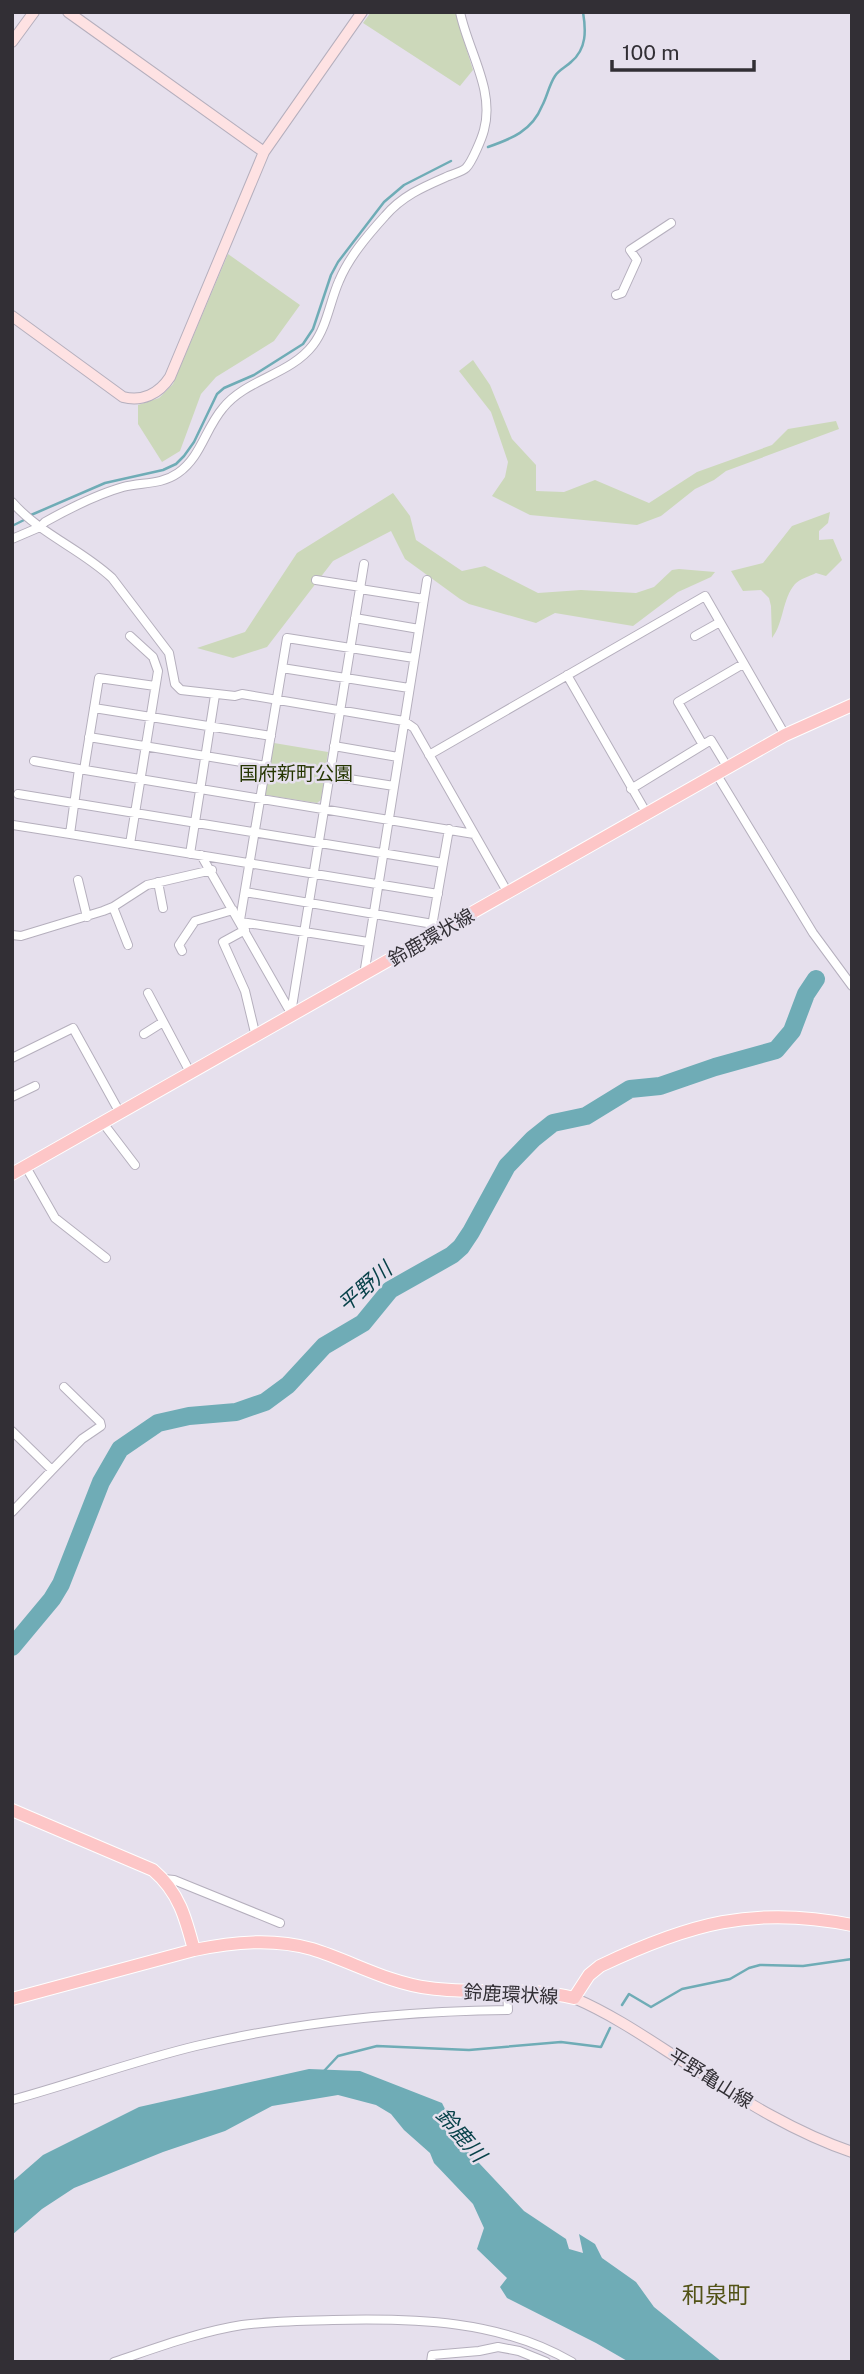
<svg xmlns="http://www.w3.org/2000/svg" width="864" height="2374" viewBox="0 0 864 2374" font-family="'Public Sans','Noto Sans JP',sans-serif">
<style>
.green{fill:#ccd8ba}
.water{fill:#6facb6}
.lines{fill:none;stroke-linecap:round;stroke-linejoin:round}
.stream{stroke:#6facb6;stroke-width:2.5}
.river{stroke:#6facb6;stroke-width:18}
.street-casing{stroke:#b5afbd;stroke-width:10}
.secondary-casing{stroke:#b5afbd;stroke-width:12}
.primary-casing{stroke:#fff;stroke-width:14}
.street{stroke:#fff;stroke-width:8}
.secondary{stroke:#fee2e3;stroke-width:10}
.primary{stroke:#fdc6c7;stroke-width:12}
.labels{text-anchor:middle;stroke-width:5;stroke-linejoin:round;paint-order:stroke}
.park-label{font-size:19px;fill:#253501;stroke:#e6e0ed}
.street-label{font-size:19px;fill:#322f35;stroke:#e6e0ed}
.water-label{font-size:21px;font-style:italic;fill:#08424a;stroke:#e6e0ed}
.quarter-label{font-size:23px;fill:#535317;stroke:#e6e0ed}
</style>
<rect width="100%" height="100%" fill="#e6e0ed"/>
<path class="green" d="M371 12H455L473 70 460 86 363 23Z
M228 254 300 305 274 341 216 377 201 394 180 451 162 462 138 424V405L159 398 173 384Z
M473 360 490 385 512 439 536 465V491L564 492 595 480 649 503 697 472 772 445 788 429 836 421 839 429 726 471 714 480 695 489 661 516 637 525 530 515 492 496 505 477 508 462 491 412 459 371Z
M393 493 410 516 416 540 462 571 485 566 538 593 581 590 636 593 654 587 672 570 679 569 715 572 711 577 678 592 633 626 555 613 536 623 469 604 460 599 405 559 391 531 333 561 267 647 233 658 197 648 245 632 297 553Z
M830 512 828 523 819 531V540L833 539 842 560 826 576 816 573C810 576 800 579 795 584 782 599 784 623 772 638L771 606 769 598 761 590 743 591 731 571 763 563 792 526Z
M274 743 328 752 321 800 317 803 266 795 264 791Z"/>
<path class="water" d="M309 2069 360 2071 442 2103 464 2147 524 2211 566 2239 569 2249 583 2253 579 2234 595 2244 602 2258 636 2282 654 2307 722 2362H629L596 2343 507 2298 500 2287 507 2278 477 2249 484 2228 473 2204 434 2163 430 2153 404 2130 391 2114 376 2105 338 2095 272 2106 225 2131 163 2152 74 2188 42 2209 12 2235V2182L43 2155 139 2107Z"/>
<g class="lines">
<path class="stream" d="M488 147C511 139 532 131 542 106 547 97 549 85 555 76 559 70 566 67 571 62 587 49 586 30 583 12
M31 515 105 483 163 470 176 464 184 456 194 442 217 394 224 388 254 375 303 344 313 329 331 275 338 262 384 202 404 185 451 161
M12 526 26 519
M622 2005 629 1994 651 2007 682 1989 730 1979 749 1968 760 1965 803 1966 852 1959
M324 2071 338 2056 377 2046 469 2050 561 2042 601 2047 610 2028"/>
<path class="river" d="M12 1647 52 1599 61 1584 101 1482 120 1449 158 1423 189 1416 236 1412 265 1402 288 1385 324 1346 363 1323 390 1290 452 1255 461 1247 471 1232 507 1166 533 1139 553 1123 586 1116 630 1089 660 1086 715 1067 776 1050 792 1031 806 994 816 979"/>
<g class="street-casing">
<path id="street" d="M616 295 622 293 637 260 630 250 671 223
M12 502C40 534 81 549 112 578L169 653 175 684 181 690 235 696 242 694 404 721 414 728 508 893
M12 539 40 527 45 522C70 508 95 495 123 487 142 482 161 485 178 473 201 457 205 429 223 408 246 379 290 375 313 345 327 327 330 301 339 281 349 257 367 236 385 216 402 196 423 187 446 177 452 174 462 172 466 168 472 162 482 138 484 130 495 90 468 51 460 12
M316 580 361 587
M360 589 424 599
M355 618 419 629
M695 636 720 622
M282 668 409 688
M567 675 647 814
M94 708 271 736
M89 737 266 766
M703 745 678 702 743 664
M334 746 398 757
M429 755 705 596 785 735
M34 761 79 769
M84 770 99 678 155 686
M717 775 813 933 852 986
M330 776 394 786
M631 789 711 740 728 768
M18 794 443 863
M13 825 70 834
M130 844 158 671 153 657 130 636
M190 854 215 695
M201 855 291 1013
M78 880 87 917
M158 882 163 908
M245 892 433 924
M438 894 70 834 79 769 474 834
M113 907 128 945
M240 920 287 638 414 658
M241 922 368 942
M432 926 449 829
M245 930 223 942 245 991 256 1037
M12 935 21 936 103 911 113 907 147 885 212 870
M182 951 179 945 195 921 233 910
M364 975 427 580
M148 993 191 1074
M291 1013 364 564
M144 1034 163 1022
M12 1058 73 1028 120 1113
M12 1097 35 1086
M103 1123 135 1165
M26 1167 55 1218 106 1258
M12 1431 52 1470 12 1512
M52 1470 82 1439 101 1426 100 1422 64 1387
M164 1879 174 1880 280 1923
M12 2100C74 2083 134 2061 196 2046 298 2022 403 2011 508 2010L507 1991
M114 2362C156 2348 198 2332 242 2325 272 2321 303 2321 333 2320 415 2318 500 2320 572 2362
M431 2362 432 2355 479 2351 498 2347 519 2351 546 2362"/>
</g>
<g class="secondary-casing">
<path id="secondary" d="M68 12 264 152
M12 42 34 12
M12 316 123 397C142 402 159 394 170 377L264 152 362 12
M574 1998C618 2017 655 2044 695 2069 744 2101 796 2133 852 2152"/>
</g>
<g class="primary-casing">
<path id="primary" d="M12 1174 785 735 852 705
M12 1810 153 1870C179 1892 186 1919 194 1950
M12 1999 194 1950C234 1942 273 1938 312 1949 351 1961 388 1983 429 1988 477 1995 526 1986 574 1998L589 1975 600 1966C688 1924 754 1905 852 1925"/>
</g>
<use href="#street" class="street"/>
<use href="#secondary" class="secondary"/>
<use href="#primary" class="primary"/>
</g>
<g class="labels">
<g class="park-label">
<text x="296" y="780">国府新町公園</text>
</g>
<g class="street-label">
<text transform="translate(431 937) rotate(-30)" y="7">鈴鹿環状線</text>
<text transform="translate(511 1994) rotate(3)" y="7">鈴鹿環状線</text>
<text transform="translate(711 2078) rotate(32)" y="7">平野亀山線</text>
</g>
<g class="water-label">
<text transform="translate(365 1287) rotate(-41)" y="7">平野川</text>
<text transform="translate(461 2135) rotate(49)" y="7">鈴鹿川</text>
</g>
<g class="quarter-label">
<text x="716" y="2303">和泉町</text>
</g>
</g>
<rect width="864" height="2374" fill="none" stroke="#322f35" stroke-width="28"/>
<path d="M612 60v10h142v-10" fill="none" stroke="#322f35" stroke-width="3.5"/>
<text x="622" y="60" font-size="21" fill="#322f35" stroke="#e6e0ed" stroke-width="5" paint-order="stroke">100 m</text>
</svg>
